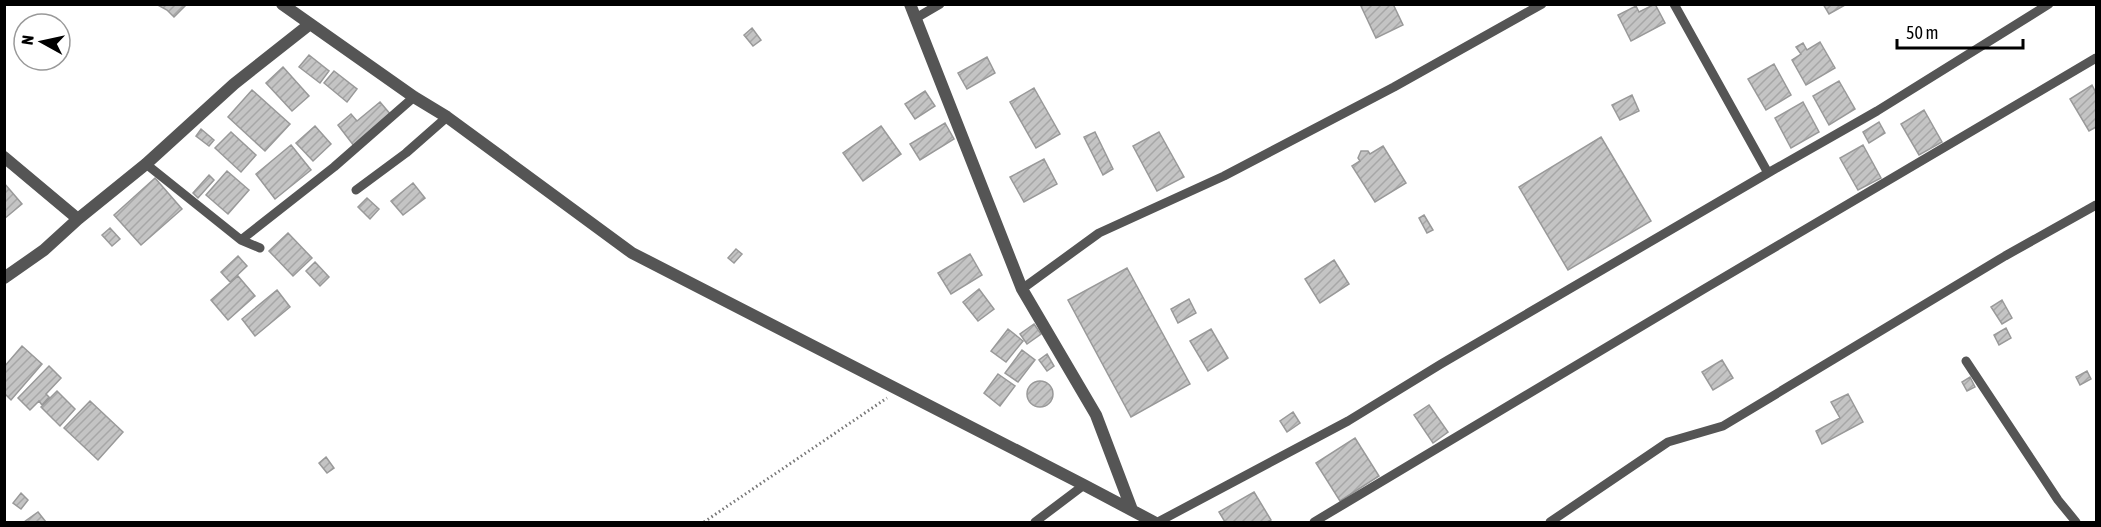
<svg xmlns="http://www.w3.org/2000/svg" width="2101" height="527" viewBox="0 0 2101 527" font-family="'Asap Condensed',sans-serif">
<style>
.building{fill:url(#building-hatch);stroke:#999;stroke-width:1.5}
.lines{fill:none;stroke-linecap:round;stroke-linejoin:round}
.path{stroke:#777;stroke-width:3;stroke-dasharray:1.5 3;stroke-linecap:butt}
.lane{stroke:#555;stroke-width:9}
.street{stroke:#555;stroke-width:12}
</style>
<defs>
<pattern id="building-hatch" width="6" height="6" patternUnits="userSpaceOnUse" patternTransform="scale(1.5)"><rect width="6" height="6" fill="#c4c4c4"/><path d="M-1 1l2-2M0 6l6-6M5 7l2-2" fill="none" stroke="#a7a7a7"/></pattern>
</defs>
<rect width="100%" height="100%" fill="#fff"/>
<path class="building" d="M156 4H187L174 17 167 10Z
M1360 4H1393L1403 25 1376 38Z
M1655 4 1665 23 1631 41 1618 15 1636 6 1639 12Z
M1823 4H1845V5L1829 14Z
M752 28 761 40 753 46 744 35Z
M1820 42 1835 68 1806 85 1792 60 1801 54 1796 47 1803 43 1807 50Z
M309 55 329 71 320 83 299 67Z
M987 57 995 73 967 89 958 73Z
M1774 64 1791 95 1766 110 1748 79Z
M283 67 309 96 292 111 266 83Z
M334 71 357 89 347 102 324 83Z
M1839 81 1855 109 1829 125 1813 96Z
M2092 85 2096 93V127L2089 131 2070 99Z
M1034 88 1060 134 1036 148 1010 102Z
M252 90 290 124 265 151 228 117Z
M925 91 935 106 915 119 905 104Z
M1632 95 1639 111 1620 120 1612 105Z
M380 102 391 115 354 146 338 125 351 114 357 121Z
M1803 102 1819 132 1791 148 1775 118Z
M1924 110 1942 142 1919 155 1901 124Z
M1879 122 1885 133 1869 143 1863 132Z
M945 123 954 139 920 160 910 144Z
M315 126 331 144 313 161 296 143Z
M881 126 901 154 863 181 843 153Z
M201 129 214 140 209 146 196 136Z
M231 132 256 155 241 172 215 148Z
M1095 132 1113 169 1103 175 1084 137Z
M1159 132 1184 177 1157 191 1133 146Z
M1601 137 1651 221 1568 270 1519 187Z
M291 145 311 170 275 199 256 174Z
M1863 145 1881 178 1858 190 1840 158Z
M1383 146 1406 183 1375 202 1352 166 1360 161 1358 158 1361 151H1368L1370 154Z
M1044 159 1057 184 1024 202 1010 177Z
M227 171 249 190 228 214 206 195Z
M209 175 214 180 198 198 193 193Z
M155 178 182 209 141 245 114 215Z
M4 183 22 204 4 219Z
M413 183 425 198 403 215 391 201Z
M367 198 379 209 370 219 358 207Z
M1424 215 1433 230 1427 233 1419 218Z
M110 228 120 239 112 246 102 235Z
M288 233 312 258 293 276 269 251Z
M736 249 742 254 734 263 728 258Z
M970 254 982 275 951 294 938 273Z
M238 256 247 266 230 282 221 272Z
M1334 260 1349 284 1320 303 1305 279Z
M315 262 329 277 320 286 306 271Z
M1127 268 1190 384 1131 417 1068 300Z
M238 276 255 296 228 320 211 300Z
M979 289 994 309 978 321 963 302Z
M277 290 290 307 255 336 242 319Z
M1189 299 1196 313 1178 323 1171 309Z
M2002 300 2012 318 2002 324 1991 307Z
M1034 324 1041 334 1027 344 1020 334Z
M2006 328 2011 338 1999 345 1994 335Z
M1008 329 1023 341 1006 362 991 351Z
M1211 329 1228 358 1208 371 1190 341Z
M22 346 42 364 11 400 4 393V367Z
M1022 350 1035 360 1018 382 1005 373Z
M1047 354 1054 366 1047 371 1039 360Z
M1722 360 1733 378 1713 390 1702 372Z
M49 366 61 378 46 394 49 397 42 405 39 401 30 410 18 398Z
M2087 371 2091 379 2080 385 2076 377Z
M998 374 1015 386 1000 406 984 393Z
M1970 377 1975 387 1967 391 1962 382Z
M1027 394a13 13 0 1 1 26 0a13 13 0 1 1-26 0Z
M57 391 75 409 60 426 41 407Z
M1848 394 1863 422 1822 444 1816 431 1840 418 1831 402Z
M90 401 123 432 98 460 64 428Z
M1429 405 1448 432 1433 443 1414 415Z
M1293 412 1300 423 1287 432 1280 421Z
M1355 438 1379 476 1340 501 1316 463Z
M326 457 334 468 327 473 319 463Z
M1254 492 1271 520 1267 522H1225L1219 512Z
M21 493 28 500 21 509 13 503Z
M38 512 46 522H24Z"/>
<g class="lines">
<path class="path" d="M704 522 887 398"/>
<path class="lane" d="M916 18 940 4
M146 164 241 240 260 248
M1768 173 1877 111 2049 4
M356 190 406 153 447 117
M241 240 334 167 414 97
M1022 289 1099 233 1224 176 1394 87 1542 4
M1966 361 2058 500 2076 522
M1035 522 1084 485
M1158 522 1348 421 1441 364 1768 173 1674 4
M1314 522 1704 289 2096 58
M1550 522 1668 442 1723 426 2005 256 2096 205"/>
<path class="street" d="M282 4 414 97 447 117 632 253 1084 485 1154 522
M910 4 1022 289 1096 415 1132 510
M4 157 78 219
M4 278 44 250 78 219 146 164 234 84 310 24"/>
</g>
<rect width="2101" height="527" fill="none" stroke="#000000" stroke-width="12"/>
<g transform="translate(42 42) rotate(278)"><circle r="28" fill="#ffffff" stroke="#999999" stroke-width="1.5"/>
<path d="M0-4.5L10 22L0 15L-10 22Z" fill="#000000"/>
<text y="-9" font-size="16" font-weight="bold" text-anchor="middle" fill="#000000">N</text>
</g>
<path d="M1897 39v9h126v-9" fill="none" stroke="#000000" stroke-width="3"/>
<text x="1906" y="39" font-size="18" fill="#000000" stroke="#ffffff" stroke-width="4.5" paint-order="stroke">50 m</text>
</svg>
